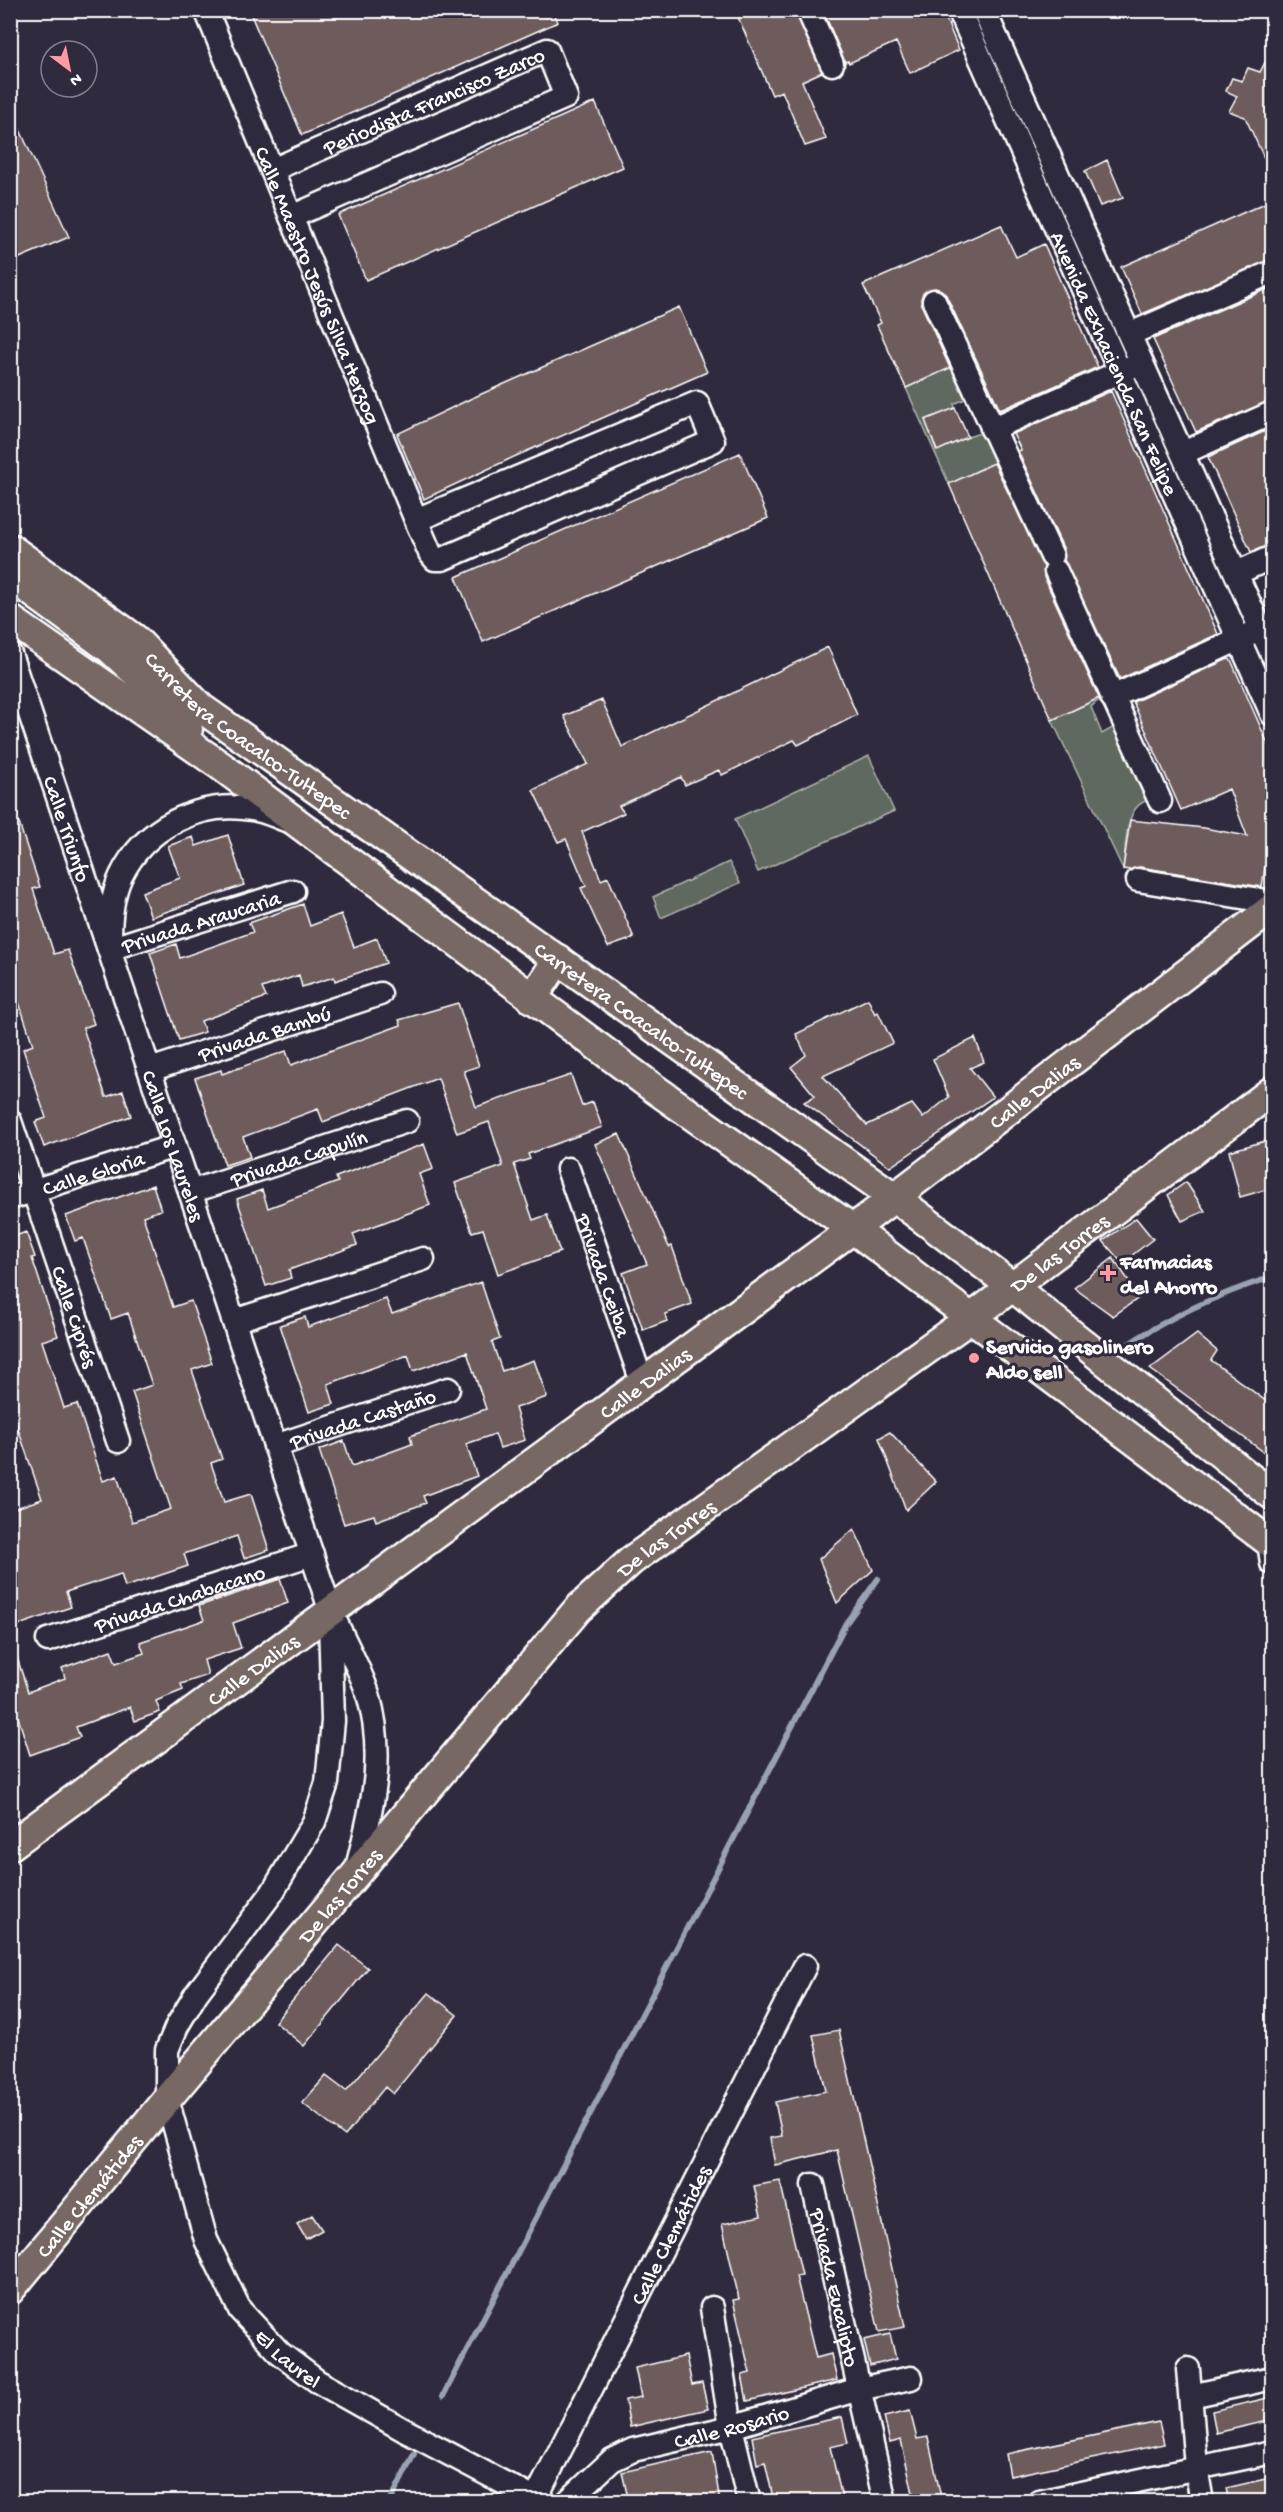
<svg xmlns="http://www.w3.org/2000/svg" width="1283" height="2512" viewBox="0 0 1283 2512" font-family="'Gochi Hand',sans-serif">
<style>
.green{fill:#60695e;stroke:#b0b4ae;stroke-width:1.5}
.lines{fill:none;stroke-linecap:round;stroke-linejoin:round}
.stream{stroke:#9aa1b2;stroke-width:6}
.building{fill:#6e5c5c;stroke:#fff;stroke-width:1.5}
.minor-casing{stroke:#fff;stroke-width:27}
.major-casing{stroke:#fff;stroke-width:33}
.minor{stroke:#2f2a3d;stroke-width:22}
.major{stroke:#776864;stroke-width:28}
.poi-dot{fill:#ff9aa2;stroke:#2f2a3d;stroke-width:2}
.labels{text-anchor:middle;stroke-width:6;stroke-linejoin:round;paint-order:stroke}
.street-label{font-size:22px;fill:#fff;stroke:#2f2a3d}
.poi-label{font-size:22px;font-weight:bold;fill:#fff;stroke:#2f2a3d;text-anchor:start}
</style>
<rect width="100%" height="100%" fill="#2f2a3d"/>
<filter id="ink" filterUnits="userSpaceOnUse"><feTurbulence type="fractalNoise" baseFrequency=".0167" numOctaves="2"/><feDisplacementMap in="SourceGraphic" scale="12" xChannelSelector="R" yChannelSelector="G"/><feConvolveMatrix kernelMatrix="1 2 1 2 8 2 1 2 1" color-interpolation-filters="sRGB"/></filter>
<g filter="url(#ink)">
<path class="green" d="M955 365 974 395 954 404 955 408 968 437 983 432 998 461 949 484 906 388Z
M1102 697 1091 707 1102 734 1114 727 1146 801C1124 808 1126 849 1123 869L1052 720Z
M869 756 894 811 758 872 735 819Z
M729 862 740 883 661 918 653 897Z"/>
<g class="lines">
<path class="stream" d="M1121 1349C1168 1317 1218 1294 1272 1277
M443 2396 846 1623 878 1579
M390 2502 414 2454"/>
</g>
<path class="building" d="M261 10H553L558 22 302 135 251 15Z
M735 10H795L822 72 802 81 826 139 805 146 782 91 772 95Z
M823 10H942L959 50 910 73 896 42 849 63 848 61 845 62Z
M1272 49V175L1245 117 1229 111 1237 96 1226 91 1232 78 1242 81 1248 68 1260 72Z
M595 102 623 167 366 280 338 215Z
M10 108 69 237 10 262Z
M1107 160 1123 198 1100 206 1085 171Z
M1272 200V259L1142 314 1121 267Z
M1001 225 1016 257 1044 244 1098 367 1000 410 946 295 941 290 935 288 923 293 921 299 922 306 950 368 906 388 877 325 881 323 863 285Z
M1272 287V400L1196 432 1153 339Z
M679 307 707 372 516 456 424 499 397 434 470 399Z
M1111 391 1218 634 1120 679 1064 560V550L1018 451 1021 450 1013 434Z
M955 408 968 437 937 451 925 420Z
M1272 428V544L1251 552 1208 457Z
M740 453 768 518 483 642 456 577Z
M994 463 1044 567V577L1099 698 1052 720 949 484Z
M828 647 857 715 798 745 794 740 722 775 719 770 685 785 681 777 619 806 624 813 582 832 601 880 608 877 634 938 608 947 581 888 586 886 566 839 558 842 533 790 588 764 564 716 602 700 622 747Z
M1228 659 1231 660 1272 753V818L1262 887 1140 867 1130 870 1123 869 1130 820 1204 828 1247 836 1229 789 1181 810 1133 702Z
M10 808H14L40 887 33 889 54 954 68 950 94 1024 83 1028 106 1097 123 1091 131 1116 44 1147 35 1122 46 1118 23 1049 33 1045 10 975Z
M228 835 244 885 151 917 142 892 180 878 168 846 193 837 196 846Z
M303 904 310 926 341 914 354 947 377 938 386 963 335 981 334 977 302 987 299 975 262 988 266 997 201 1021 205 1032 179 1040 150 953 176 944 180 958 253 932 249 923Z
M868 999 875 1014 878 1012 893 1043 823 1076 867 1125 912 1104 923 1118 949 1097 933 1059 975 1038 984 1062 970 1068 993 1097 890 1167 804 1102 815 1096 791 1067 806 1055 796 1034Z
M458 1003 479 1066 464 1071 476 1107 571 1075 582 1106 593 1102 602 1127 528 1154 530 1159 514 1164 533 1220 547 1215 560 1252 498 1274 483 1229 472 1232 455 1183 503 1166 489 1122 457 1133 438 1078 323 1122 318 1109 243 1137 250 1157 225 1165 195 1078 221 1070 222 1074 286 1051 291 1065 401 1025 399 1020Z
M619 1134 669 1247 672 1246 692 1304 665 1314 667 1321 643 1330 623 1273 647 1264 595 1144Z
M1269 1140 1272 1160V1188L1240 1197 1229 1151Z
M424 1144 433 1169 419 1174 430 1205 353 1234 357 1245 289 1270 291 1278 266 1286 237 1199 262 1190 268 1208 338 1182 336 1177Z
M1186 1182 1205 1211 1182 1221 1168 1195Z
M153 1185 161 1210 143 1216 173 1307 191 1301 212 1363 192 1370 222 1459 211 1463 224 1502 251 1494 269 1550 244 1558 237 1536 184 1554 188 1566 125 1587 121 1574 66 1592 71 1607 10 1628V1510L42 1499 16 1423 10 1425V1238L26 1232 35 1257 32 1258 58 1336 42 1341 64 1408 77 1404 103 1481 117 1476 132 1522 171 1509 132 1392 152 1385 128 1313 111 1319 83 1238 75 1241 66 1216Z
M1136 1218 1153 1239 1122 1263 1103 1241Z
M1113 1258 1140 1297 1113 1316 1074 1288Z
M481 1282 500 1339 492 1342 502 1371 534 1360 547 1397 515 1408 525 1440 500 1448 495 1434 466 1444 477 1476 423 1496 426 1503 376 1521 374 1515 344 1524 319 1450 344 1441 352 1466 412 1444 410 1436 486 1409 467 1352 413 1371 408 1355 328 1384 334 1404 309 1412 280 1325 305 1317 308 1327 386 1299 392 1314Z
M1197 1334 1217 1351 1211 1360 1271 1405 1272 1458 1150 1369Z
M890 1432 936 1482 906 1510 879 1438Z
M854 1529 873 1570 837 1603 819 1559Z
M280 1579 288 1603 233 1623 241 1648 204 1660 208 1675 181 1684 183 1690 156 1701 160 1712 135 1721 130 1707 76 1727 80 1737 30 1755 10 1692V1649L14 1648 28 1692 65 1678 62 1668 111 1650 116 1663 144 1653 140 1642 204 1620 199 1606Z
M339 1945 368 1968 304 2046 275 2022Z
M429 1993 457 2015 393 2094 385 2087 345 2136 302 2103 326 2076 346 2091Z
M839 2030 905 2327 879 2332 837 2150 775 2165 770 2138 782 2136 775 2102 826 2091 813 2035Z
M780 2181 802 2275 796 2276 816 2358 831 2354 837 2380 747 2401 742 2375 750 2373 733 2300 739 2299 722 2224 761 2216 754 2186Z
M312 2215 322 2230 306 2239 297 2224Z
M890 2334 896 2359 870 2366 864 2340Z
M686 2356 692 2385 702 2383 708 2409 630 2427 625 2400 641 2397 635 2368Z
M1272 2397V2420L1216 2433 1212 2411Z
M910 2411 917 2439 928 2437 942 2502H915L901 2440 890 2443 884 2417Z
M842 2417 848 2443 830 2447 843 2502H774L765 2462 757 2464 752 2437Z
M1159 2422 1164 2444 1010 2476 1006 2454Z
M712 2452 720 2502H652L650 2493 628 2498 622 2472Z
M1270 2478 1272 2502H1229L1226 2488Z"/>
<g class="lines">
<g class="minor-casing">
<g id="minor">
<path id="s1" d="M206 10 416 520 430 553 435 559H442L470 547 713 441 697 403 416 520"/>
<path d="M808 10 832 64"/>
<path id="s2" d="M959 10 1272 714"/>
<path d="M984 10 1272 654"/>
<path id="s3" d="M272 170 547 50 566 97 291 217"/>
<path d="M934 301 1052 556"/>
<path d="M1130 334 1272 272"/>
<path d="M992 429 1133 366"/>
<path d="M1183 453 1272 413"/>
<path d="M1056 571 1160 801"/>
<path d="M1237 573 1272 557"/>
<path id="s4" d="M10 654 330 1609C342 1637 359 1666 368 1694 387 1760 371 1809 356 1872"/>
<path d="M1112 697 1253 633"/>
<path d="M1138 880 1272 902"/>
<path d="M110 939C110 918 112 895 121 876 144 828 199 800 251 809 263 810 275 816 286 820"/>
<path id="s5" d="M109 949 293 891"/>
<path id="s6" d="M150 1070 380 994"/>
<path id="s7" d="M10 1121 118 1441"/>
<path id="s8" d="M568 1169 642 1382"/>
<path id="s9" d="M190 1192 407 1121"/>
<path id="s10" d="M10 1198 175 1146"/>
<path d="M234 1321 423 1259"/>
<path id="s11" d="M275 1446 448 1389"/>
<path d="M1272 1537 1269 1542 1272 1563"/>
<path id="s12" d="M330 1620 333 1721 327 1783 314 1822 272 1893 196 1994 177 2026 167 2050V2099L206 2240 240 2310 280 2353 317 2381 404 2430 540 2502"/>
<path id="s13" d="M48 1640 312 1554"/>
<path id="s14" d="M813 2185 885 2502"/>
<path d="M712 2308 731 2427 749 2502"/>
<path d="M1188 2369 1196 2467 1202 2502"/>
<path d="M1191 2396 1272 2378"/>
<path id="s15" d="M534 2502 805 1966"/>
<path id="s16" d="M567 2502 612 2460 633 2450 731 2427 859 2389 911 2378"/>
<path d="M1039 2502 1272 2452"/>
</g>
</g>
<g class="major-casing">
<g id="major">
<path id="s17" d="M10 548 134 638 201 708 894 1197 1013 1287 1272 1495"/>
<path d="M10 576 110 649 150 686 188 729"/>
<path d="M10 619 221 766 652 1087 853 1229 1272 1544"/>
<path d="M532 999 558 959"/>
<path id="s18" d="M10 1846 853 1229 1272 908"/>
<path id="s19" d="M10 2290 167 2099 578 1609 632 1560 971 1318 1272 1091"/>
</g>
</g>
<use href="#minor" class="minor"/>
<use href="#major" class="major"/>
</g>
</g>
<g class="poi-dot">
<path d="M1105 1264h6v6h6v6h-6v6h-6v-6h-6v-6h6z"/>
<circle cx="974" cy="1358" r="6"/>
</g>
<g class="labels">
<g class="street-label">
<text dy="8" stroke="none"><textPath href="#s3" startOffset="176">Periodista Francisco Zarco</textPath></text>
<text dy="8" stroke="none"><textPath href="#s1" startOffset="297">Calle Maestro Jesús Silva Herzog</textPath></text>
<text dy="8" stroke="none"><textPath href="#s2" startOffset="386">Avenida Exhacienda San Felipe</textPath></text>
<text dy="8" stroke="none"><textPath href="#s17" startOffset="304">Carretera Coacalco-Tultepec</textPath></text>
<text dy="8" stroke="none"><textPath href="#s4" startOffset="184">Calle Triunfo</textPath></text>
<text dy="8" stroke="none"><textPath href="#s5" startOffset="96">Privada Araucaria</textPath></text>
<text dy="8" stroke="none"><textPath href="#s17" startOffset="790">Carretera Coacalco-Tultepec</textPath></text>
<text dy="8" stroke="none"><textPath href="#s6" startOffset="120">Privada Bambú</textPath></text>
<text dy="8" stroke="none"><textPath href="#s18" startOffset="1272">Calle Dalias</textPath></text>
<text dy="8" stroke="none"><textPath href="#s4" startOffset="518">Calle Los Laureles</textPath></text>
<text dy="8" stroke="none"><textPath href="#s9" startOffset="114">Privada Capulín</textPath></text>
<text dy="8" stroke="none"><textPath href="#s10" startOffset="87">Calle Gloria</textPath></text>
<text dy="8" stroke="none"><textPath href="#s19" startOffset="1486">De las Torres</textPath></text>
<text dy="8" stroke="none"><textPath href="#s8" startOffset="112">Privada Ceiba</textPath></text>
<text dy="8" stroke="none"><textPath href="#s7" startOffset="206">Calle Ciprés</textPath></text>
<text dy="8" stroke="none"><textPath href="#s18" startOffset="786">Calle Dalias</textPath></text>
<text dy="8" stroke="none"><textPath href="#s11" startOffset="92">Privada Castaño</textPath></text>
<text dy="8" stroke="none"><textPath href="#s19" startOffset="1000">De las Torres</textPath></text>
<text dy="8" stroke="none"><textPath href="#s13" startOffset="138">Privada Chabacano</textPath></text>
<text dy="8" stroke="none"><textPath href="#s18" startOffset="300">Calle Dalias</textPath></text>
<text dy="8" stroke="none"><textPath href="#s19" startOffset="514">De las Torres</textPath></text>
<text dy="8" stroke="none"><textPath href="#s19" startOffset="123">Calle Clemátides</textPath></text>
<text dy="8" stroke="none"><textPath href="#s15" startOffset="300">Calle Clemátides</textPath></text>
<text dy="8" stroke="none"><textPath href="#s14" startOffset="105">Privada Eucalipto</textPath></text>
<text dy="8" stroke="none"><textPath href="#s12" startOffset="818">El Laurel</textPath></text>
<text dy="8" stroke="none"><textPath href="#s16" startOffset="186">Calle Rosario</textPath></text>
</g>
<g class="poi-label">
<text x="1120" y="1268">Farmacias<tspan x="1120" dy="25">del Ahorro</tspan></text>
<text x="986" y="1353">Servicio gasolinero<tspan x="986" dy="25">Aldo sell</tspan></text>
</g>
</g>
<rect width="1283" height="2512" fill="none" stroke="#2f2a3d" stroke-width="36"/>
<rect x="18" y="18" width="1247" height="2476" fill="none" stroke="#fff" stroke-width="2" filter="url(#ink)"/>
<g transform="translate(69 69) rotate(148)"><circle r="28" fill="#2f2a3d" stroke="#827f8b" stroke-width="1.5"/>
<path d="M0-4.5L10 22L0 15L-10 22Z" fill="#ff9aa2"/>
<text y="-9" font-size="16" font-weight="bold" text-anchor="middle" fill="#ffffff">N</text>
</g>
</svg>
